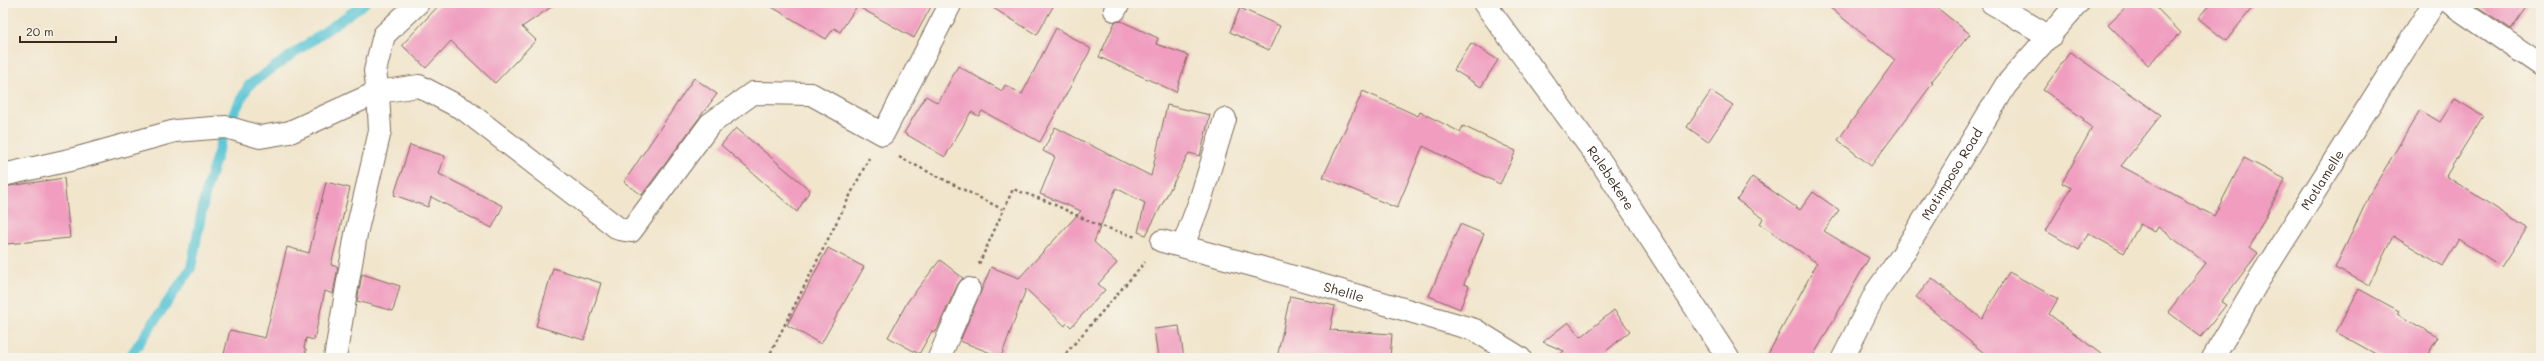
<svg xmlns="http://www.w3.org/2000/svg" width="2544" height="361" viewBox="0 0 2544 361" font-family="Mali,sans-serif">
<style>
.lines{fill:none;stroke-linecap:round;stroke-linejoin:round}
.stream{stroke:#5cc6d6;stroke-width:10}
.building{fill:#f09dbf}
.minor-casing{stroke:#7b6b5b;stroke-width:24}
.path{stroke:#7b6b5b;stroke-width:2.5;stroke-dasharray:3 3;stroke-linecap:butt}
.minor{stroke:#fff;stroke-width:22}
.labels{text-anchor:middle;stroke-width:3.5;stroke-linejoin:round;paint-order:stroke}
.street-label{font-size:13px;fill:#3b2a1e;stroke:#f7f3e8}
</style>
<rect width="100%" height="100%" fill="#f7f3e8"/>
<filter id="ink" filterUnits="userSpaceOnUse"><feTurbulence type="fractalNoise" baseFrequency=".025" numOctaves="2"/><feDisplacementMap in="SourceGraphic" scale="8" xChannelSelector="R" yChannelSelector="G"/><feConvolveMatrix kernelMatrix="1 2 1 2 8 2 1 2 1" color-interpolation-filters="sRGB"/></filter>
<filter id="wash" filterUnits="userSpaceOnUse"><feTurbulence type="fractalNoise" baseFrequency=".012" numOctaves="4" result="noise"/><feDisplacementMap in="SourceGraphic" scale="16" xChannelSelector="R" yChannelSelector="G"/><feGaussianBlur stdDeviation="0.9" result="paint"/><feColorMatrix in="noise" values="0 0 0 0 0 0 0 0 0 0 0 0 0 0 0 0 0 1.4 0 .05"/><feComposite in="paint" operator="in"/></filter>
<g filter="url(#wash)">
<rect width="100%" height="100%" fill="#f1e5cc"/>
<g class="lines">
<path class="stream" d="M129 358 191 268 206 190 226 127 249 85 365 3"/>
</g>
<g id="blocks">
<path class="building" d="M441 3H557L522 27 536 40 495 83 451 41 426 68 402 45Z
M765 3H933L914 38 857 6 840 32 834 28 826 39Z
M985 3H1055L1037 35Z
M1824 3H1931L1970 34 1931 82 1933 83 1871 166 1838 140 1895 60Z
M2130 3H2152L2181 33 2148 65 2108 24Z
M2211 3H2256L2226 41 2198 18Z
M2472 3H2529L2511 29Z
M1240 8 1280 26 1269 50 1230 32Z
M1121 21 1158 38 1156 44 1188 55 1176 92 1099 57 1115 22Z
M1056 28 1091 49 1040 142 982 111 979 116 971 112 945 157 904 133 926 96 938 103 958 66 1002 91 1005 85 1022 94Z
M1471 43 1498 60 1481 87 1454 70Z
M2070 52 2161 115 2121 166 2214 216 2244 158 2285 179 2250 247 2258 253 2221 302 2226 305 2201 337 2168 312 2206 263 2158 227 2155 232 2140 224 2124 253 2088 233 2079 250 2046 231 2071 188 2062 183 2092 128 2083 121 2084 119 2043 90Z
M694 78 717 94 642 195 624 182Z
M1363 91 1418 116 1420 112 1460 132 1463 126 1516 151 1500 184 1423 146 1397 208 1323 177Z
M1711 91 1733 105 1708 142 1687 127Z
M2455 99 2483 116 2446 176 2527 228 2502 267 2459 239 2443 266 2393 236 2369 285 2335 268 2371 192 2420 110 2440 122Z
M1167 105 1210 115 1200 156 1189 153 1146 235 1138 232 1145 203 1116 188 1094 242 1117 263 1098 284 1105 290 1071 327 1067 323 1065 326 1026 289 1001 357 960 341 991 267 1019 278 1081 211 1040 194 1055 157 1043 151 1055 127 1151 176Z
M736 128 810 190 797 212 721 145Z
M410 145 445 156 439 174 503 206 492 228 431 197 428 207 394 195Z
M1752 177 1800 210 1813 192 1839 210 1824 231 1869 258 1812 358H1766L1817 263 1760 224 1763 218 1737 200Z
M64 178 70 238 6 244 3 187Z
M326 182 350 188 331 265 338 267 333 294 325 291 314 340 306 338 304 348 306 349 305 358H223L230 330 265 338 287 247 309 253Z
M1460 224 1484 234 1464 284 1469 286 1460 309 1429 296Z
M828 248 864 267 821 344 787 325Z
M940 260 963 278 958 284 936 332 932 331 919 354 888 337 908 301Z
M553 268 601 283 584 340 536 326Z
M2009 272 2058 299 2049 314 2106 358H1990L1916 297 1932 278 1982 319Z
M362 274 400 286 393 311 357 301Z
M2359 289 2399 311 2397 314 2438 337 2426 358H2383L2336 332Z
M1290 296 1335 306 1330 330 1392 334 1390 358H1277Z
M1614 310 1630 331 1598 358H1556L1564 351 1543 342 1568 322 1581 337Z
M1179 326 1184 358H1158L1154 329Z"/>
</g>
</g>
<g filter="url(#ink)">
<use href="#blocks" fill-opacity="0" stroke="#7b6b5b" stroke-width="1"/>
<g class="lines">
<g class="minor-casing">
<g id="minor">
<path id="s1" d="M1484 3 1601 162 1728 358"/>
<path d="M1992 3 2050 37"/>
<path d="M2450 3 2541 65"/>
<path d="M1115 10 1119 3"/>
<path d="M3 175 74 159 175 131 226 127 260 137 290 132 378 92 375 71 384 35 418 3"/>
<path id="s2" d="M1162 241 1259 267 1475 330 1520 358"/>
<path d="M1183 246 1200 201 1225 119"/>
<path d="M335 358 356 234 380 131 378 92 419 86 465 110 619 229 631 231 710 124 753 93 811 94 883 134 951 3"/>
<path d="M939 358 969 289"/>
<path id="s3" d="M1843 358 1876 292 1901 257 2006 85 2078 3"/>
<path id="s4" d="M2213 358 2260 278 2434 3"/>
</g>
</g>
<path class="path" d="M899 157 1002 209
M979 264 1013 189 1049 202 1095 224 1136 237
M768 358 869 158
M1062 358 1145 262"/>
<use href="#minor" class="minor"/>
</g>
</g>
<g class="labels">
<g class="street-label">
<text dy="5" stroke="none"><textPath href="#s3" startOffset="214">Motimposo Road</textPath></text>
<text dy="5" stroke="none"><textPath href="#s1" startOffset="216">Ralebekere</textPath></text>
<text dy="5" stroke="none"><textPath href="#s4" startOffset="209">Motlamelle</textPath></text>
<text dy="5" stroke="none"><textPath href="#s2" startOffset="189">Shelile</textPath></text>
</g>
</g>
<rect width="2544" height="361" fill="none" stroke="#f7f3e8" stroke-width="16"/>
<path d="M20 36v6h96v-6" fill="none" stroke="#3b2a1e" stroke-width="2"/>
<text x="26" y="36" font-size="12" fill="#3b2a1e" stroke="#f7f3e8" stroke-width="3" paint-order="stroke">20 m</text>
</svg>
